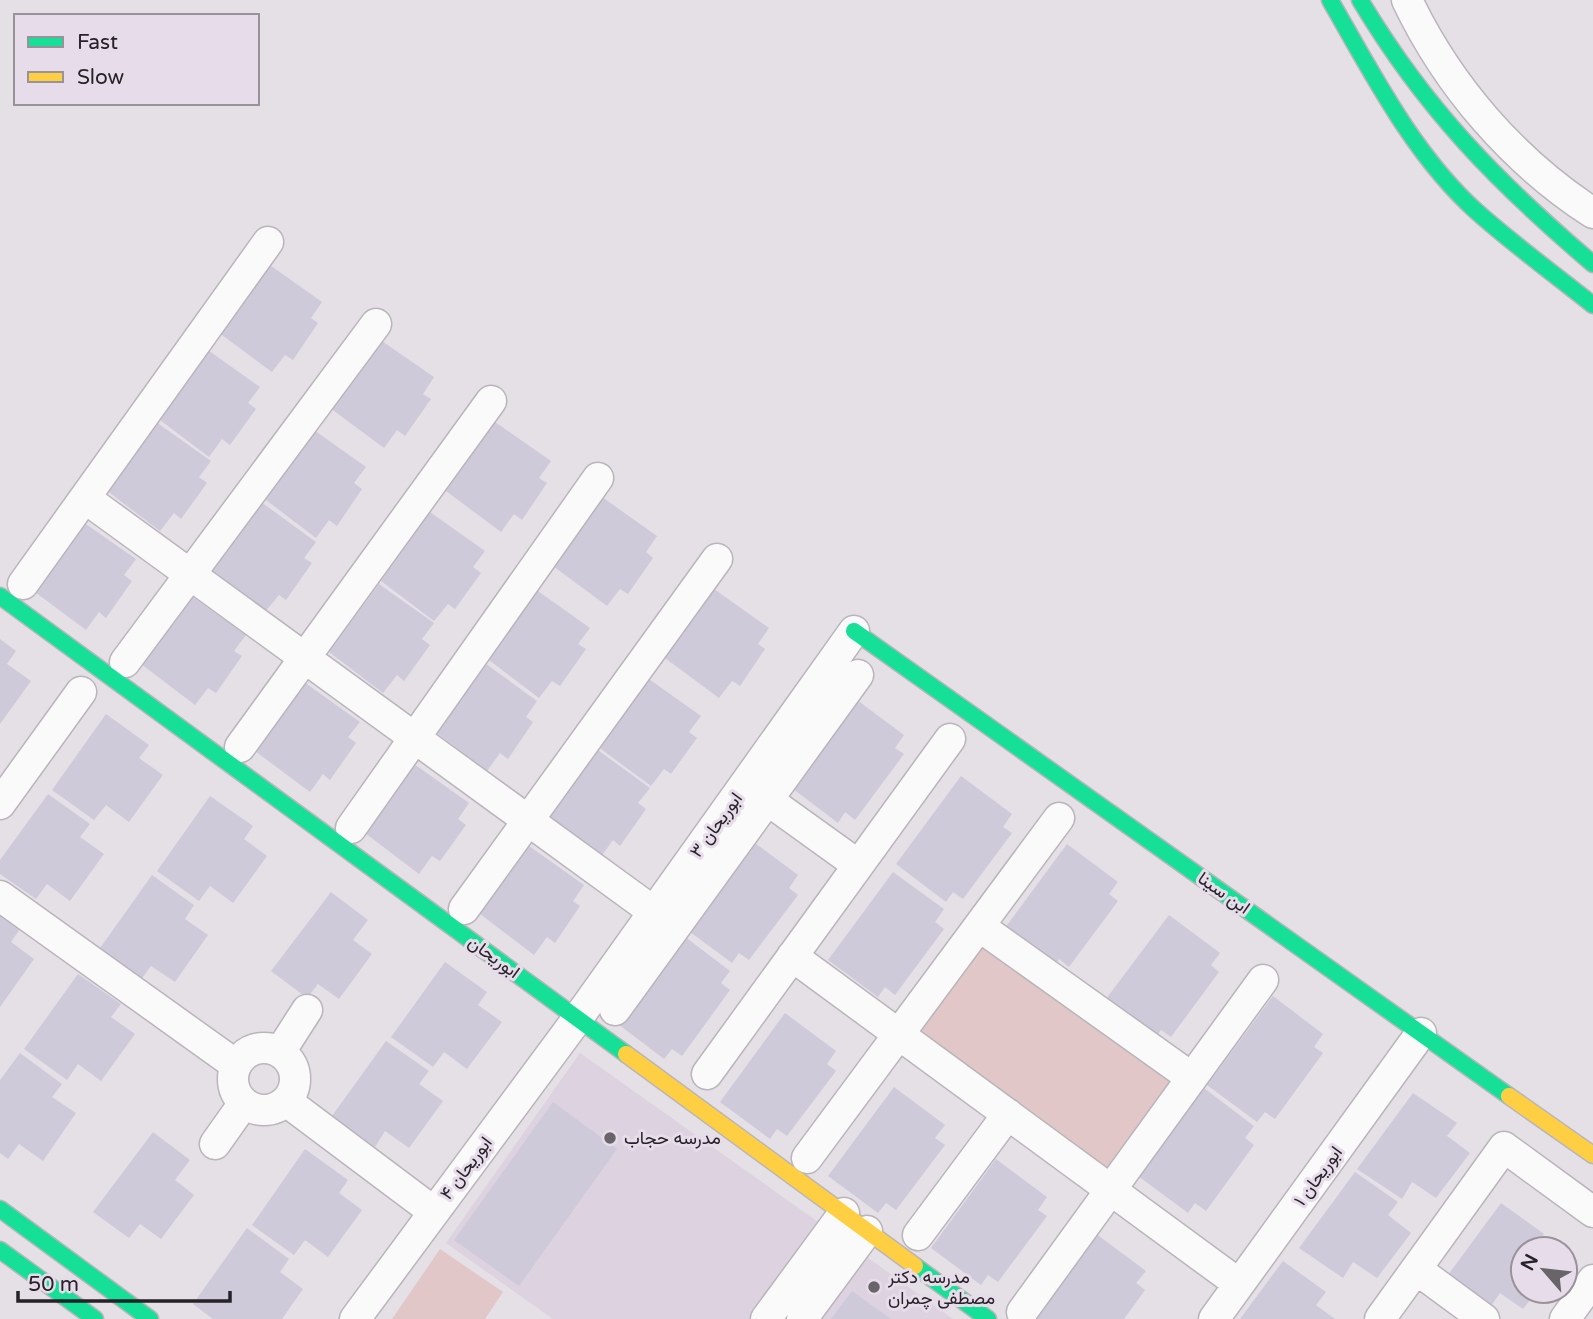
<svg xmlns="http://www.w3.org/2000/svg" width="1593" height="1319" viewBox="0 0 1593 1319" font-family="'Varela Round',Vazirmatn,sans-serif">
<style>
.built{fill:#ddd2df}
.green{fill:#e2c7c8}
.building{fill:#cecad9}
.lines{fill:none;stroke-linecap:round;stroke-linejoin:round}
.street-casing{stroke:#b9b5ba;stroke-width:33}
.fast-casing{stroke:#b9b5ba;stroke-width:19}
.slow-casing{stroke:#b9b5ba;stroke-width:19}
.street{stroke:#fbfafb;stroke-width:30}
.fast{stroke:#16e098;stroke-width:16}
.slow{stroke:#ffcf43;stroke-width:16}
.poi-dot{fill:#69646a;stroke:#e7dce9;stroke-width:2.5}
.labels{text-anchor:middle;stroke-width:6;stroke-linejoin:round;paint-order:stroke}
.street-label{font-size:18px;fill:#262227;stroke:#e7dce9}
.poi-label{font-size:18px;fill:#262227;stroke:#e7dce9;text-anchor:start}
</style>
<rect width="100%" height="100%" fill="#e5dfe6"/>
<path class="built" d="M580 1053 821 1224 753 1319H553L446 1243Z
M864 1255 953 1319H817Z"/>
<path class="green" d="M983 942 1173 1080 1108 1170 918 1033Z
M440 1249 503 1292 485 1319H392Z"/>
<path class="building" d="M267 263 322 302 311 318 318 323 293 360 285 355 272 372 218 332Z
M379 339 434 377 423 394 431 399 405 436 397 430 384 448 330 408Z
M205 348 260 387 248 403 256 409 230 445 222 439 209 457 156 417Z
M156 422 211 461 199 477 207 483 181 519 174 513 160 531 106 490Z
M495 422 551 461 539 478 547 483 522 520 514 514 501 532 446 491Z
M311 428 366 467 354 483 362 489 337 526 329 520 316 538 262 497Z
M602 497 657 536 646 552 653 558 628 594 620 589 607 606 553 566Z
M261 502 316 542 304 558 312 563 286 600 279 595 265 612 212 571Z
M430 512 485 551 473 567 481 573 455 609 448 604 434 621 381 581Z
M80 520 136 559 124 575 132 581 106 618 99 612 86 630 31 589Z
M379 584 434 623 422 639 430 645 404 681 397 675 383 693 329 652Z
M535 589 590 628 578 644 586 649 560 686 552 681 539 698 485 657Z
M714 589 769 628 758 644 765 649 740 686 732 681 719 698 665 658Z
M191 596 246 635 234 651 242 656 216 693 208 688 195 705 141 664Z
M0 639 16 651 7 664 31 681 0 724Z
M482 661 537 701 526 717 533 722 508 759 500 753 487 771 433 730Z
M646 677 701 716 689 732 697 738 671 774 664 769 651 786 597 746Z
M304 682 360 722 348 737 356 743 330 780 323 774 310 792 255 751Z
M853 697 904 735 895 748 904 754 855 820 845 812 838 823 788 785Z
M106 714 149 745 139 758 163 775 129 822 106 805 94 820 52 790Z
M595 748 650 788 638 803 646 809 620 846 613 840 600 858 545 817Z
M414 764 469 803 458 819 466 825 440 861 432 856 419 874 365 833Z
M961 776 1012 814 1003 827 1012 833 963 899 953 892 946 902 896 864Z
M48 794 90 824 80 837 104 854 70 901 47 884 36 899 0 874V860Z
M210 796 253 826 244 839 267 856 233 903 210 886 199 901 157 871Z
M747 837 798 875 789 888 798 895 749 960 739 953 732 963 682 926Z
M1067 844 1118 882 1109 894 1118 901 1069 967 1059 959 1052 970 1002 932Z
M529 846 584 885 573 901 580 906 555 943 547 937 534 955 480 914Z
M893 872 944 909 935 922 944 929 895 995 885 987 878 997 828 960Z
M152 875 194 905 185 919 208 935 175 982 151 966 140 981 98 951Z
M331 892 368 920 353 940 372 954 339 999 318 984 307 998 271 971Z
M0 915 20 929 11 942 34 959 0 1007Z
M1169 915 1220 953 1211 965 1219 972 1171 1037 1161 1030 1154 1040 1103 1003Z
M680 933 730 971 721 983 730 990 682 1056 672 1049 664 1059 614 1021Z
M445 962 487 992 478 1005 502 1022 467 1069 444 1052 433 1067 391 1037Z
M78 974 121 1004 111 1017 135 1034 101 1081 78 1064 67 1080 24 1049Z
M1273 996 1323 1034 1314 1047 1323 1053 1275 1119 1265 1112 1257 1122 1207 1085Z
M785 1013 836 1051 827 1064 836 1071 787 1136 777 1129 770 1139 720 1102Z
M386 1041 429 1071 419 1084 443 1101 409 1148 385 1131 375 1147 332 1116Z
M20 1053 62 1084 52 1097 76 1113 43 1161 19 1144 8 1159 0 1153V1080Z
M894 1087 945 1125 935 1138 945 1145 896 1210 886 1203 878 1213 828 1176Z
M1204 1088 1254 1126 1245 1138 1254 1145 1206 1211 1195 1203 1188 1213 1138 1176Z
M1413 1093 1457 1123 1447 1136 1470 1153 1436 1198 1412 1182 1402 1199 1357 1169Z
M553 1102 617 1149 519 1286 454 1240Z
M153 1132 190 1160 175 1180 194 1195 161 1239 140 1224 129 1238 93 1212Z
M305 1149 348 1180 339 1193 362 1210 328 1257 305 1240 294 1255 252 1225Z
M996 1159 1047 1197 1038 1210 1047 1216 998 1282 988 1275 981 1285 931 1248Z
M1355 1172 1398 1202 1388 1215 1411 1233 1377 1278 1353 1262 1343 1278 1299 1248Z
M1501 1203 1544 1234 1534 1247 1537 1249H1523V1291H1537L1523 1309 1500 1293 1489 1309 1445 1279Z
M247 1228 289 1259 280 1272 303 1289 282 1319H213L193 1304Z
M1095 1233 1146 1271 1136 1283 1145 1290 1124 1319H1031Z
M1283 1261 1326 1292 1316 1305 1335 1319H1240Z
M852 1291 891 1319H831Z"/>
<g class="lines">
<g class="street-casing">
<path id="street" d="M1407 0C1448 86 1513 161 1593 213
M85 498 654 912
M23 584 268 242
M125 662 376 324
M240 747 491 401
M751 788 858 865
M0 804 81 692
M351 828 598 478
M0 896 236 1065
M464 909 717 559
M979 926 1192 1078
M792 956 1239 1284
M615 1010 858 675
M233 1079a31 31 0 1 1 62 0a31 31 0 1 1-62 0Z
M280 1052 307 1010
M707 1074 950 739
M286 1101 434 1212
M215 1144 244 1103
M807 1158 1059 818
M918 1235 1008 1114
M1416 1269 1484 1319
M1022 1312 1263 980
M355 1319 578 1018 854 631
M766 1319 844 1213
M802 1319 867 1231
M1214 1319 1421 1033
M1380 1319 1504 1147 1593 1212
M1565 1319 1593 1280"/>
</g>
<g class="fast-casing">
<path id="fast" d="M1330 0C1372 73 1413 154 1476 211 1513 244 1554 274 1593 305
M1360 0C1425 109 1497 182 1593 264
M0 596 626 1054
M854 631 1509 1096
M0 1209 150 1319
M0 1250 95 1319
M915 1266 988 1319"/>
</g>
<g class="slow-casing">
<path id="slow" d="M626 1054 915 1266
M1509 1096 1593 1155"/>
</g>
<use href="#street" class="street"/>
<use href="#fast" class="fast"/>
<use href="#slow" class="slow"/>
</g>
<g class="poi-dot">
<circle cx="610" cy="1138" r="7"/>
<circle cx="874" cy="1287" r="7"/>
</g>
<g class="labels">
<g class="street-label">
<text transform="translate(716 825) rotate(-54)" y="6">ابوریحان ۳</text>
<text transform="translate(1224 893) rotate(35)" y="6">ابن سینا</text>
<text transform="translate(494 957) rotate(36)" y="6">ابوریحان</text>
<text transform="translate(466 1168) rotate(-53)" y="6">ابوریحان ۴</text>
<text transform="translate(1318 1176) rotate(-54)" y="6">ابوریحان ۱</text>
</g>
<g class="poi-label">
<text x="624" y="1144">مدرسه حجاب</text>
<text x="888" y="1283">مدرسه دکتر<tspan x="888" dy="21">مصطفی چمران</tspan></text>
</g>
</g>
<rect x="14" y="14" width="245" height="91" fill="#e7dce9" stroke="#9a929b" stroke-width="2"/>
<rect x="28" y="37" width="35" height="10" fill="#16e098" stroke="#9a929b" stroke-width="2"/>
<text x="77" y="49" font-size="21" fill="#262227">Fast</text>
<rect x="28" y="72" width="35" height="10" fill="#ffcf43" stroke="#9a929b" stroke-width="2"/>
<text x="77" y="84" font-size="21" fill="#262227">Slow</text>
<g transform="translate(1544 1270) rotate(298)"><circle r="33" fill="#e7dce9" stroke="#9a929b" stroke-width="2"/>
<path d="M0-5L12 26L0 18L-12 26Z" fill="#69646a"/>
<text y="-10" font-size="19" font-weight="bold" text-anchor="middle" fill="#262227">N</text>
</g>
<path d="M18 1291v10h212v-10" fill="none" stroke="#262227" stroke-width="3.5"/>
<text x="28" y="1291" font-size="21" fill="#262227" stroke="#e7dce9" stroke-width="5" paint-order="stroke">50 m</text>
</svg>
